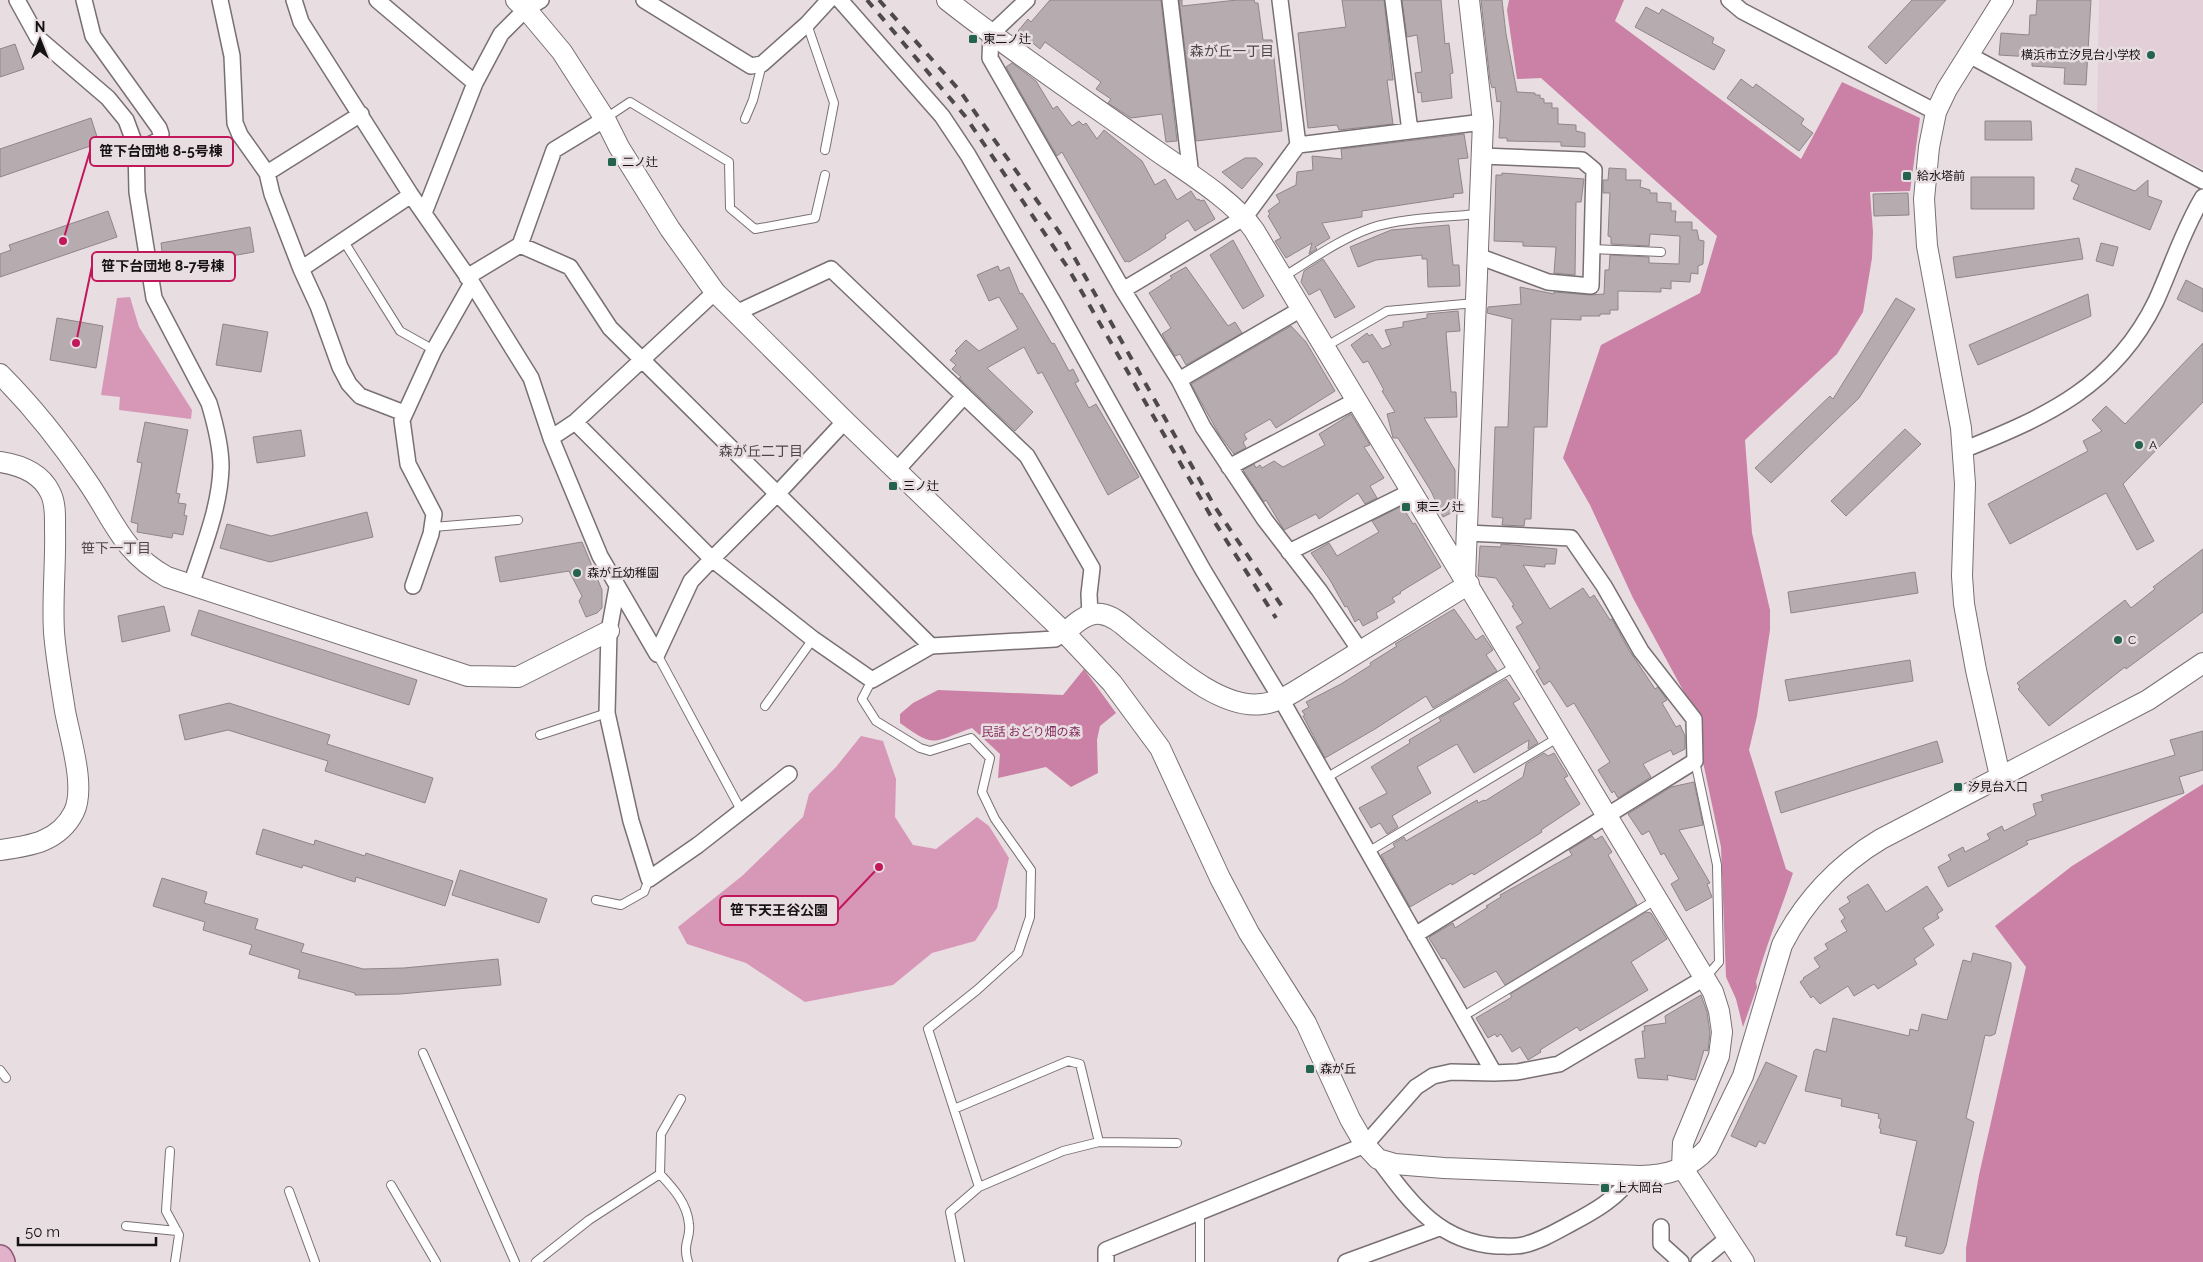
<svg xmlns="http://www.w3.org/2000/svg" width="2203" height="1262" viewBox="0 0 2203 1262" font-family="Raleway,'Noto Sans JP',sans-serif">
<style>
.built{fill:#e2cfd8}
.green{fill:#d798b7}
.forest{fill:#cb81a5}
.building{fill:#b6acb0;stroke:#8f868a}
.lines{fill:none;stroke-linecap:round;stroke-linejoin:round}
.service-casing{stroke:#797074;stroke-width:10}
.minor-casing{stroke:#797074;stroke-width:18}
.tertiary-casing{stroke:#797074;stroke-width:22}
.primary-casing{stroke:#8d5873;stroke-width:28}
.service{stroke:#fff;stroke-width:8}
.minor{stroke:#fff;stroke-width:15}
.tertiary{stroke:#fff;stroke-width:20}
.primary{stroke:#e2b2ca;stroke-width:25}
.rail{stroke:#4e494a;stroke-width:4;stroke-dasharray:9 9;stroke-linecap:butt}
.poi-dot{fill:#24634f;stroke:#e8dde1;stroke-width:2}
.labels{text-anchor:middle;stroke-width:5;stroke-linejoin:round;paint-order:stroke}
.poi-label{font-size:12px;fill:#151213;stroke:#e8dde1;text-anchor:start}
.park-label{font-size:12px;fill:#832c5d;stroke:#e8dde1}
.neighbourhood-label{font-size:14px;fill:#50474b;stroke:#e8dde1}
.leader{fill:none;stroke:#c2185b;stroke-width:2}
.callout-dot{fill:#c2185b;stroke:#e8dde1;stroke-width:2}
.callout{fill:#e8dde1;stroke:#c2185b;stroke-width:2}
.callout-label{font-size:14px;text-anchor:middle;font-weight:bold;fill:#151213}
</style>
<rect width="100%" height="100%" fill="#e8dde1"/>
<path class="built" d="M2099 0H2203V169L2097 115Z"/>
<path class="green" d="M130 297 139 327 192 410 191 419 119 410 120 397 101 395 117 298Z
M861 736 883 741 896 779 895 817 913 845 936 849 977 817 989 826 1009 858 997 908 975 941 932 953 893 985 805 1002 746 963 687 944 678 927 742 876 803 817 809 794 836 767Z"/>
<path class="forest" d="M1509 0H1624L1615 21 1801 159 1842 82 1920 118 1910 191 1870 192 1873 232 1872 258 1863 312 1837 354 1745 440 1752 533 1770 610V630L1757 716 1749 750 1786 869 1793 873C1781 910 1766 945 1756 982L1757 987 1743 1027 1736 999 1726 977 1721 847 1703 762 1698 718 1633 598 1590 505 1563 458 1601 345 1700 293 1717 236 1541 78 1517 79 1507 10Z
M1084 669 1116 713 1100 726 1097 740 1098 773 1071 787 1046 767 998 778 1000 754 972 728C932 742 936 749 900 723V714L913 703 938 690 1063 695Z
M2203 784V1262H1966V1248L1979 1175 2026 967 1995 926 2072 866Z"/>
<path class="building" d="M1050 0H1161L1177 141 1166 142 1162 114 1131 118 1108 103 1111 99 1096 89 1101 82 1045 42 1040 49 1018 31 1028 19 1031 22Z
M1179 0H1182V6L1237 0H1254L1255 3H1258L1263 40H1272L1282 131 1196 141Z
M1342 0H1384L1393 80H1387L1393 124 1339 130 1337 125 1308 128 1298 33 1346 27Z
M1402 0H1441L1445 44 1449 43 1453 73 1450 74 1452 98 1422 102 1421 92 1418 93 1415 73 1422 72 1417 35 1407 37Z
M1481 0H1502L1506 34 1517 92 1535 93V95H1540V98L1544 99V103H1552V108H1558V124L1576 125V131L1585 133V147L1561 146V142L1507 141V138H1499L1501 101 1497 102 1495 87 1492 88 1490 80Z
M1912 0H1946L1886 64 1868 47Z
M2037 0H2091L2086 85 2064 84 2065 68 2032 66V57L1999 55 2001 33 2029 35 2030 15H2036Z
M1646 7 1659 14 1662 9 1714 38 1712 43 1725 50 1714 70 1635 27Z
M15 44 24 69 0 77V49Z
M1012 63 1036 81 1053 109 1057 106 1072 126 1079 121 1083 125 1086 123 1097 139 1104 130 1142 161 1155 185 1165 179 1177 200 1191 191 1197 200 1199 199 1200 201 1204 200 1215 219 1195 231 1188 220 1165 235 1166 238 1150 249 1129 262 1127 261 1125 262 1062 152 1057 156 1006 67Z
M1741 79 1753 88 1756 84 1804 119 1801 124 1813 133 1799 151 1727 98Z
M91 118 99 143 0 177V149Z
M1985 121H2031L2032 140H1985Z
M1464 134 1468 158 1458 159 1463 193 1453 194 1454 197 1362 211V217L1322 223 1330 238 1315 247 1317 249 1309 254 1312 243 1286 258 1275 241 1281 238 1268 216 1270 214 1268 211 1280 202 1276 195 1296 185 1297 172 1313 170 1312 156 1342 159 1341 149Z
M1245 158H1256L1263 164 1242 189 1222 172Z
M1609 168 1626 169V180H1641L1640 187 1650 190V193H1657V202L1671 203V211H1676L1675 222H1692V230H1697L1699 240 1704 241 1703 264 1698 266V274L1691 273 1690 282 1671 281V289L1661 288V292L1618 291V310H1610V314H1600V316H1581V320L1551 319 1547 427H1534L1531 519H1525L1524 526 1502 525 1503 518 1492 517 1495 427H1508L1512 319 1487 313 1488 307 1521 304 1520 287 1554 294V292L1590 295 1604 294 1605 270H1609L1610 255 1649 257V263L1679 264 1680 236 1650 234 1649 246 1611 244V237L1608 236 1610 193H1603V180H1608Z
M2076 168 2135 191 2148 180V196L2162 201 2150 230 2073 199 2079 185 2071 181Z
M1502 173 1584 179 1581 202H1576L1575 275 1554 273 1556 247 1523 246V242L1494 241 1496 175H1502Z
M1971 177H2034V209H1971Z
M1908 193 1909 215 1874 216 1873 194Z
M108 211 117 237 0 277V254L11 250 9 245Z
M1449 225 1453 265H1459L1460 286 1428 287 1427 259H1422V255L1376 260 1358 267 1350 247 1391 230Z
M250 227 254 252 164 268 161 243Z
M2079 238 2083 259 1956 278 1953 257Z
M1233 240 1264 296 1243 309 1210 255Z
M2101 243 2118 247 2113 266 2096 261Z
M1323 259 1355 307 1335 318 1320 289 1309 295 1301 282 1304 271Z
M998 266 1000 271 1009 267 1020 294 1022 293 1052 344 1054 343 1069 371 1073 369 1079 381 1075 383 1089 408 1096 404 1139 477 1108 495 1042 372 1038 374 1024 347 987 368 1033 412 1015 431 959 378 961 377 952 369 956 365 950 360 957 353 955 351 966 340 979 351 1018 329 999 297 989 301 977 275Z
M1186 267 1228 326 1235 322 1242 333 1186 365 1180 354 1175 356 1162 334 1171 328 1149 293 1172 278 1170 276Z
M2186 280 2203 289V312L2177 299Z
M2088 294 2091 316 1978 365 1969 345Z
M1896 298 1915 309 1859 398 1771 483 1755 468 1830 396 1833 399Z
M1458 311 1460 331 1446 332 1451 392H1456L1457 417 1424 418 1455 470V511L1443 517 1431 491 1398 438H1393L1387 414 1395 412 1382 391 1384 390 1368 361 1363 363 1351 345 1367 333 1369 336 1372 334 1382 349 1391 345 1385 330 1403 327V322L1427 318V314Z
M57 318 103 326 96 368 50 360Z
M223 324 268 332 261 372 216 365Z
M1291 326 1306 342 1335 391 1276 428 1270 419 1244 434 1247 439 1243 442 1246 448 1234 454 1219 434 1191 384Z
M2203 343V402L2123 484 2154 541 2137 550 2106 493 2010 544 1988 504 2088 451 2083 441 2102 431 2092 420 2106 406 2125 424Z
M1351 414 1370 445 1364 447 1384 478 1370 486 1377 498 1365 504 1358 493 1319 519 1316 514 1284 530 1266 500 1264 502 1243 470 1254 464 1256 468 1260 465 1262 468 1274 461 1283 467 1325 445 1319 434Z
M145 422 188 430 176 493 180 494 178 503 186 504 184 515 187 516 183 535 173 533 172 538 137 532 138 524 131 522 142 463 137 462Z
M1905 429 1921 444 1846 516 1831 501Z
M301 430 305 456 257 463 253 437Z
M1402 506 1413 524 1415 523 1441 567 1400 592 1401 593 1392 598 1395 602 1376 613 1378 618 1363 626 1359 619 1355 622 1347 606 1345 607 1330 580 1311 553 1329 543 1337 556 1379 532 1372 521Z
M367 512 373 537 270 562 220 548 227 524 271 536Z
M582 542 602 590V608L597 613 586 617 579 601 582 596 569 571 500 582 495 557Z
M1501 544 1557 549 1555 564H1545V567L1523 565 1550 609 1583 588 1590 598 1594 595 1610 620 1612 619 1629 650 1655 689 1658 687 1667 700 1662 703 1676 727 1680 725 1685 736V749L1673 755 1671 750 1643 764 1651 777 1618 798 1614 791 1612 793 1598 770 1610 762 1574 703 1567 707 1550 681 1544 685 1536 671 1540 668 1516 627 1523 623 1512 606 1514 605 1496 578 1478 576 1480 546 1501 547Z
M2203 549V612L2126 669 2125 667 2049 726 2018 689 2020 687 2017 683 2125 600 2131 608 2155 589 2153 587Z
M1915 572 1918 593 1791 613 1788 592Z
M164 606 170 631 122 642 118 616Z
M1454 609 1476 640 1483 635 1493 650 1486 655 1497 671 1433 708 1426 696 1375 729 1325 758 1303 716 1305 715 1302 711 1309 707 1306 702 1341 684 1371 665 1370 663 1397 646 1395 644Z
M199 610 417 680 409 705 191 635Z
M1910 660 1913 681 1789 701 1785 680Z
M1506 679 1520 699 1513 703 1538 743 1528 749 1529 740 1474 773 1457 744 1417 767 1431 793 1392 816 1398 827 1387 834 1380 823 1371 828 1359 808 1387 793 1371 767 1410 743 1409 740 1441 721 1439 718Z
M229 703 330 735 327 744 433 778 425 803 325 771 328 761 228 730 185 740 179 715Z
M2203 731V770L2179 777 2184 793 2026 841 2028 844 1948 887 1938 867 1951 860 1948 855 1963 847 1965 852 1990 839 1987 834 2002 826 2004 831 2036 815 2033 804 2043 801 2041 795 2175 755 2170 740Z
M1937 741 1943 762 1781 813 1775 792Z
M1544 753 1548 756 1554 753 1568 776 1564 778 1580 804 1541 830 1542 832 1474 875 1472 873 1452 885 1451 883 1410 907 1381 855 1395 847 1393 844 1404 837 1406 841 1477 800 1478 803 1484 800 1485 801 1523 777 1526 764Z
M1694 782 1703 825 1679 830 1710 883 1707 884 1712 897 1686 911 1671 884 1679 879 1664 853 1661 855 1649 831 1642 835 1628 814 1671 787Z
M263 829 314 845 315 840 365 856 366 853 453 881 445 906 356 877 355 882 303 865 302 868 256 854Z
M1592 836 1595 840 1602 836 1612 852 1608 855 1637 905 1505 985 1496 971 1464 988 1445 958 1442 959 1429 938 1431 936 1453 923 1455 928 1488 907 1486 906 1501 897 1500 895 1572 855 1569 850Z
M460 870 547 899 539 923 452 895Z
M162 878 207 892 204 903 258 919 255 929 304 944 301 952 363 969 404 968 498 959 501 985 400 994 355 995V993L298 978 300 970 249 954 252 945 203 930 205 922 153 906Z
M1868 884 1886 912 1927 886 1943 910 1937 914 1939 918 1923 928 1934 945 1914 959 1917 964 1878 989 1874 984 1854 996 1848 986 1820 1004 1813 996 1811 998 1800 982 1804 979 1803 978 1820 967 1814 958 1828 949 1825 944 1847 931 1841 921 1845 918 1839 909 1850 902 1847 897Z
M1646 912 1651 913 1667 939 1631 962 1648 990 1580 1031 1577 1027 1540 1050 1541 1052 1528 1060 1520 1047 1512 1052 1501 1034 1497 1037 1495 1034 1488 1038 1476 1018 1512 997 1510 994Z
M1973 953 2008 962 2011 963V968L1995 1034 1990 1036 1985 1035 1966 1118 1974 1122 1946 1246 1943 1253 1940 1254 1905 1246 1907 1237 1896 1235 1917 1141 1880 1133 1881 1129 1879 1128 1881 1119 1878 1118 1879 1114 1841 1106 1842 1099 1805 1091 1814 1051 1816 1049 1826 1052 1833 1018 1909 1036 1910 1029 1918 1031 1922 1014 1947 1020 1963 960 1971 962Z
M1701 995 1707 1012 1710 1033 1708 1051 1704 1050 1695 1080 1667 1075 1668 1080 1638 1078 1635 1059 1645 1058 1642 1031H1645L1644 1026 1666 1023 1665 1016Z
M1766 1062 1797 1076 1765 1144 1759 1141 1756 1147 1731 1136Z"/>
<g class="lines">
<g class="service-casing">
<path id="service" d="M807 24 834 103 825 150
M606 118 630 102 729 162 730 208 755 229 815 218 825 175
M745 119 753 100 762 64
M343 240 400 331 434 350
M1592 249 1661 252
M1283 277C1311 260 1340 239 1371 228 1398 218 1448 217 1478 214
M1325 347 1387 311 1475 303
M433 527 518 520
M657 654 741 810
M872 680 862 699 876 721 920 748 930 751 971 738 990 758 982 792 995 819 1031 870 1030 917 1018 953 977 990 928 1029 979 1187
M765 706 813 639
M540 735 607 713
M1695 761 1717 865 1719 962 1706 977
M1326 778 1516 666
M1368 852 1559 737
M596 900 621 905 644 892 649 879
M1462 1017 1657 899
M423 1053 515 1262
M0 1070 6 1078
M954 1109 1068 1061 1080 1064 1099 1142
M170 1151 166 1211 179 1235 175 1262
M660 1174C673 1188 687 1203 689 1224 691 1239 682 1243 688 1262
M391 1185 436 1262
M289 1191 315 1262
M1200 1211V1262
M126 1226 177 1231
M536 1262 589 1220 660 1174 661 1134 681 1099
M960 1262 950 1212 979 1187 1063 1151 1099 1142 1177 1143"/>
</g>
<g class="minor-casing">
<path id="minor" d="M17 0 38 38 108 98 126 120 136 147 137 192 154 298 209 403C215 423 221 447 221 467 220 508 203 547 191 585
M84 0 93 36 159 128 161 134 159 140 145 147H136
M220 0 232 56 235 123 240 135 267 173 272 194 301 269 318 306 340 367 349 384 360 396 404 413
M294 0 301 22 411 195 472 283 531 378 551 438 600 556 657 654
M377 0 475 83
M644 0 751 66 762 64 807 24 829 0
M840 0 942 116 968 155 1055 305 1203 570 1281 699 1494 1073
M1027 0 991 34 990 58 1123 290 1179 380 1203 427 1265 520 1319 590 1361 652
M1170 0 1191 176
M1729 0 1742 11 1936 112
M1969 55 2203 181
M1410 131 1483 122
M1298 145 1410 131 1393 0
M267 173 361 114
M424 213 475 83 501 34 526 9 541 0
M520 245 570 267 610 328 931 646
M1478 256 1548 282 1591 286 1594 170 1582 160 1482 156
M301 269 411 195
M467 277 520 245 554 150 605 119
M1123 290 1245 217 1298 145 1280 0
M736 313 831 269 1027 456 1092 568 1089 594 1090 615
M1179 380 1303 308
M845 421 778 493 712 559 813 639 872 680 931 646 1055 639 1065 633
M575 422 712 559 691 581 657 654
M551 438 575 422 715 292
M1963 450C2046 417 2115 386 2156 301 2172 266 2183 230 2203 197
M1229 467 1357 400
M896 471 964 396
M1289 552 1412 491
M413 586 431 534 434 514 408 464 402 420 434 350 472 283
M617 587 609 631 607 713 631 821 649 879 698 845 789 774
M1415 935 1695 761 1694 719 1641 651 1604 586 1571 538 1467 533
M1378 1159C1411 1203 1438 1242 1497 1246 1505 1246 1515 1247 1523 1245 1541 1241 1557 1231 1572 1223 1593 1212 1620 1197 1631 1176
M1661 1227V1244L1681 1262
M1106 1262V1250L1365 1145 1416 1087 1433 1076 1451 1072 1494 1073 1517 1072 1559 1064 1706 977
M1346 1262 1439 1228
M1699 1262 1728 1238"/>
</g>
<g class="tertiary-casing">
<path id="tertiary" d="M516 0 526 9 562 52 605 119 619 147 670 229 715 292 845 421 1065 633 1112 683 1160 748 1220 878 1249 933 1306 1023 1350 1119 1365 1145 1378 1159 1395 1164 1444 1168 1640 1176C1667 1176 1689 1169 1708 1148L1743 1076 1782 945C1804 901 1839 864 1881 839L2148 700 2203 663
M947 0C1014 53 1085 100 1154 149 1185 171 1233 200 1254 230L1713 992 1719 1011 1722 1032 1719 1056 1683 1143 1682 1167 1744 1262
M0 374C34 408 60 441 87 481 114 520 122 552 167 577L468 676 518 677 609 631
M0 462C20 465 40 472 50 492 56 503 55 517 55 529 56 563 52 598 54 632 56 658 61 685 65 711 70 738 86 787 74 812 59 842 30 846 0 850
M1465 578 1483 122 1469 0
M1065 633C1074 624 1087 612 1101 614 1115 616 1126 628 1136 636 1168 661 1220 710 1262 704 1274 703 1284 698 1294 692L1469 584
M2000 776 1976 670 1964 604 1962 576 1965 484 1961 428 1927 246 1924 199 1929 147 1936 112 1947 89 2003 0"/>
</g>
<g class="primary-casing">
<path id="primary" d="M0 1258 2 1262"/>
</g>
<use href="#service" class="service"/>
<use href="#minor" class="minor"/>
<use href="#tertiary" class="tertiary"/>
<use href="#primary" class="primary"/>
<path class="rail" d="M867 0 965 116 1068 268 1212 518 1276 618
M879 0 960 91 1064 239 1215 507 1285 611"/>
</g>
<g class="poi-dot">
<rect x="968" y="34" width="10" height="10" rx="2.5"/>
<circle cx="2151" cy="55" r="5"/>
<rect x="607" y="157" width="10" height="10" rx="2.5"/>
<rect x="1902" y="171" width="10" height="10" rx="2.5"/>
<circle cx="2139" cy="445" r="5"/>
<rect x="888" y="481" width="10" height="10" rx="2.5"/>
<rect x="1401" y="502" width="10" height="10" rx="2.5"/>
<circle cx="577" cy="573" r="5"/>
<circle cx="2118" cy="640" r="5"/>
<rect x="1953" y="782" width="10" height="10" rx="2.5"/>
<rect x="1305" y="1064" width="10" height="10" rx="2.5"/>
<rect x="1600" y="1183" width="10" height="10" rx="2.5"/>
</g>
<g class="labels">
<g class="poi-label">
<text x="983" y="43">東二ノ辻</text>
<text x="2141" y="59" text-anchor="end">横浜市立汐見台小学校</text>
<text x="622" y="166">二ノ辻</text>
<text x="1917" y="180">給水塔前</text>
<text x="2149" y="449">A</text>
<text x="903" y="490">三ノ辻</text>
<text x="1416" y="511">東三ノ辻</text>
<text x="587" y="577">森が丘幼稚園</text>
<text x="2128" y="644">C</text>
<text x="1968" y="791">汐見台入口</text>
<text x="1320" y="1073">森が丘</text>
<text x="1615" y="1192">上大岡台</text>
</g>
<g class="park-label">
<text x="1031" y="736">民話 おどり畑の森</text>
</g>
<g class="neighbourhood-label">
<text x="1232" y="56">森が丘一丁目</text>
<text x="761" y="456">森が丘二丁目</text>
<text x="116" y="553">笹下一丁目</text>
</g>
</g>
<path class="leader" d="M63 241L90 151M76 343L92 266M879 867L838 910"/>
<g class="callout-dot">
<circle cx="63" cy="241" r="5"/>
<circle cx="76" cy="343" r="5"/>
<circle cx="879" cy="867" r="5"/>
</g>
<g class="callout">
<rect x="90" y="137" width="143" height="29" rx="5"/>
<rect x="92" y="252" width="143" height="29" rx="5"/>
<rect x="720" y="896" width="118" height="29" rx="5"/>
</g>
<g class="callout-label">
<text x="161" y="156">笹下台団地 8-5号棟</text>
<text x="163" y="271">笹下台団地 8-7号棟</text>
<text x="779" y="915">笹下天王谷公園</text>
</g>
<g transform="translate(40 40)" stroke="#e8dde1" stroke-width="4" paint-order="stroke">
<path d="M0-4L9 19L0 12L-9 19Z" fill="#151213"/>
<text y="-8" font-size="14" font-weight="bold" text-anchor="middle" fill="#151213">N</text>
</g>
<path d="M18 1237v8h138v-8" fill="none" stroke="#151213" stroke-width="2.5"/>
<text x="25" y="1237" font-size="15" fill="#151213" stroke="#e8dde1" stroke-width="4" paint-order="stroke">50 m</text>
</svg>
